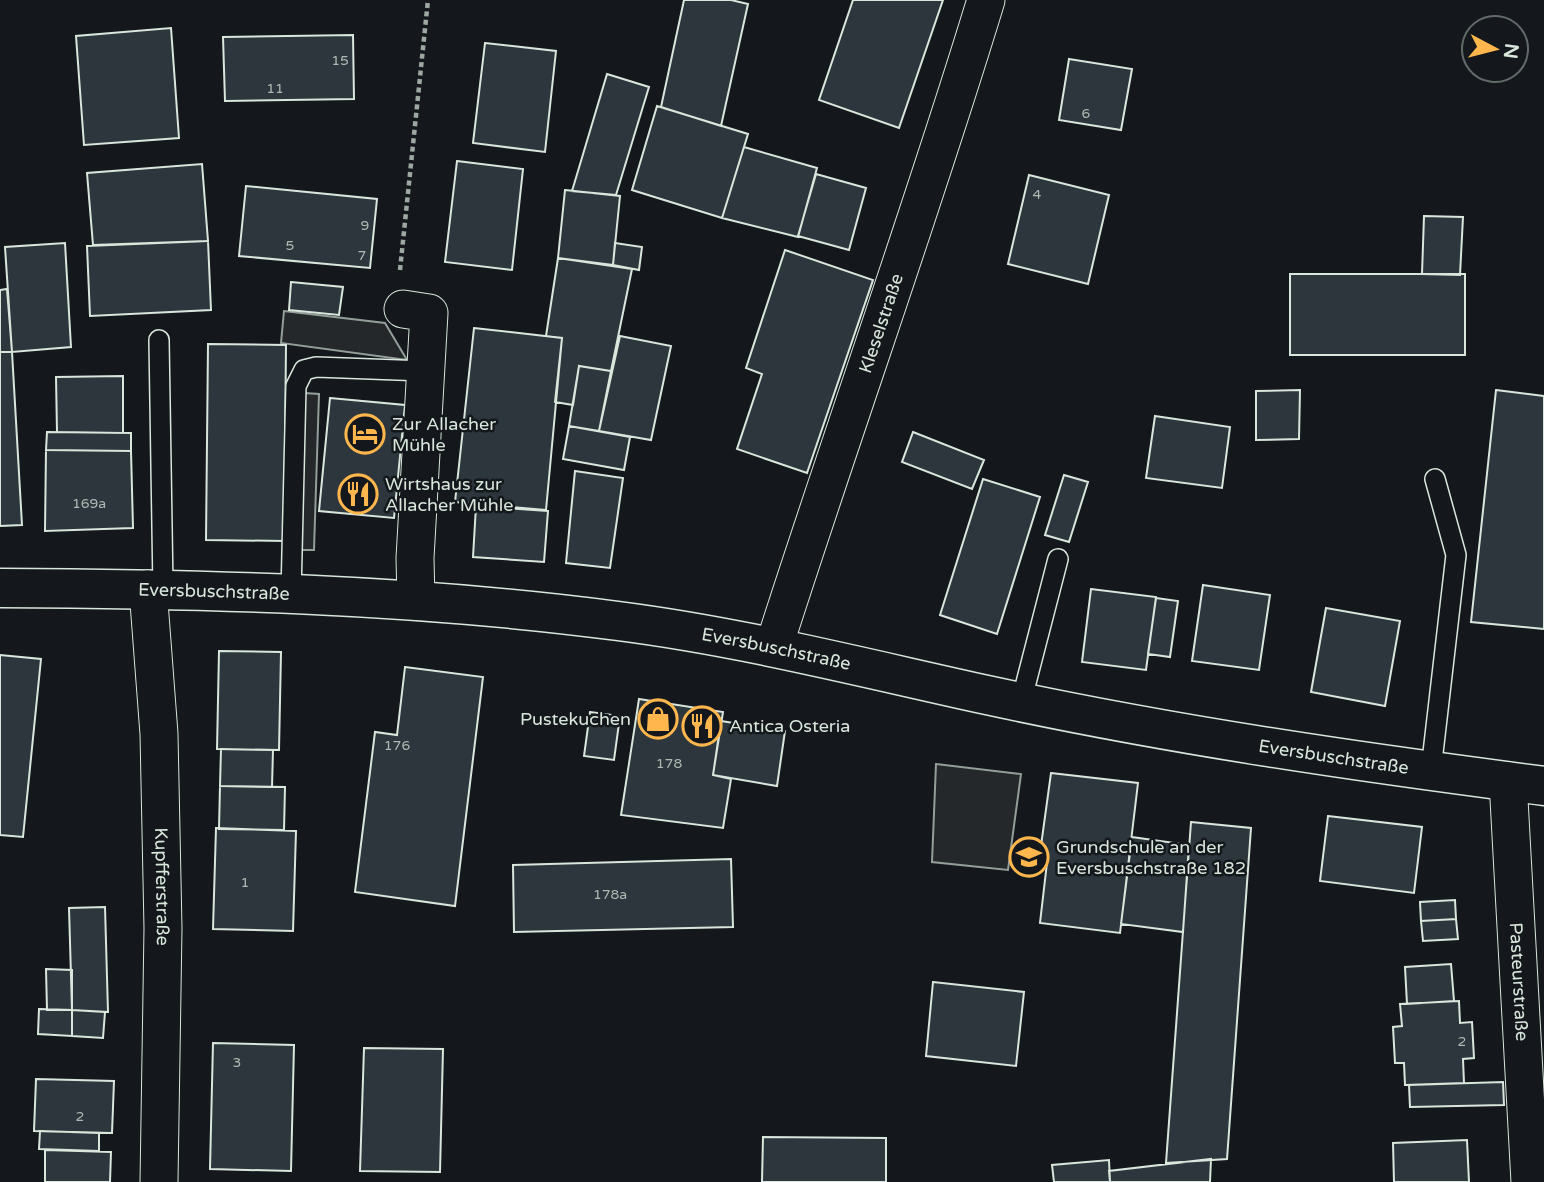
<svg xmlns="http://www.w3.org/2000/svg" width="1544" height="1182" viewBox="0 0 1544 1182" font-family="'Varela Round',sans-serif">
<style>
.parking{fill:#24282b;stroke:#939e99;stroke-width:2}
.building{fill:#2c363c;stroke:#d8e6dc;stroke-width:2}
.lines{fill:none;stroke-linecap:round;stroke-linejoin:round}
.lane-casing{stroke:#d8e6dc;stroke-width:22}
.street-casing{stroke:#d8e6dc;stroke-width:39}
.secondary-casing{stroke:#d8e6dc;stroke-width:41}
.path{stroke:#9da8a2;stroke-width:4.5;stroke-dasharray:5 3.5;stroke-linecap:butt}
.lane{stroke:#14181c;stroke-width:19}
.street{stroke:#14181c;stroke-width:37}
.secondary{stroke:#14181c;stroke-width:38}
.labels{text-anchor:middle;stroke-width:5;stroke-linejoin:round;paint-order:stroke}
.number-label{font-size:14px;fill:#adbab4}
.street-label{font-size:18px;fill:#d8e6dc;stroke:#14181c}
.poi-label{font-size:18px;fill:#d8e6dc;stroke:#14181c;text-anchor:start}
</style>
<rect width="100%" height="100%" fill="#14181c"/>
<path class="parking" d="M284 311 385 323 407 360 281 343Z
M304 393 319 394 314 550H299Z
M936 764 1021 774 1008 870 932 862Z"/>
<path class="building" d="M684 0H731L748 4 721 126 661 107Z
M853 0H943L899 128 819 100Z
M171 28 179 138 84 145 76 36Z
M353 35 354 99 225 101 223 37Z
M485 43 556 51 545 152 473 143Z
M1069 59 1132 69 1121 130 1059 120Z
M607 74 649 87 616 195 572 191Z
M657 106 748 134 722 218 632 190Z
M744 147 817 168 798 237 722 218Z
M457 161 523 169 512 270 445 262Z
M202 164 208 241 93 245 87 173Z
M816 174 866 188 849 250 798 236Z
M1029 175 1109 195 1088 284 1008 264Z
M246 186 377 199 370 268 239 256Z
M565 190 620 196 613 265 558 258Z
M1424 216 1463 217 1460 275 1422 274Z
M208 241 211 310 90 316 87 246Z
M65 243 71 347 12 352 5 247Z
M615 243 642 247 639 270 613 265Z
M785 250 873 280 807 473 737 449 762 374 746 368Z
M558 258 632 269 611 371 579 366 573 405 555 402 562 338 546 336Z
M1290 274H1465V355H1290Z
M291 282 343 287 339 315 289 310Z
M7 289 12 352H0V290Z
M474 328 562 338 546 510 455 502Z
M620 336 671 346 651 440 599 431Z
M208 344 286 345 284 541 206 540Z
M0 352H12L22 525 0 526Z
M579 366 611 371 599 431 569 426Z
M123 376V433L57 432 56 377Z
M1300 390 1299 439 1256 440V391Z
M1496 390 1544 396V629L1471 622Z
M330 398 405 405 394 518 319 511Z
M1155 416 1230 427 1222 488 1146 478Z
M569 426 630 437 624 470 563 459Z
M47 432 131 433V451L46 450Z
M913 432 984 460 972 489 902 462Z
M46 450 131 451 133 528 45 531Z
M575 471 623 478 610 568 566 563Z
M1064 475 1088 482 1069 542 1045 535Z
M983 479 1040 497 997 634 940 615Z
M476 506 548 511 544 562 473 557Z
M1203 585 1270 595 1259 670 1192 661Z
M1091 589 1156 597 1146 670 1082 662Z
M1156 598 1178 601 1170 657 1148 654Z
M1326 608 1400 621 1385 706 1311 692Z
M219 651 281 652 279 750 217 749Z
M0 655 41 659 23 837 0 835Z
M405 667 483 677 455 906 355 892 375 732 397 735Z
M639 699 723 712 713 775 731 779 723 828 621 815Z
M590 712 620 716 614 760 584 756Z
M721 721 785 731 777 786 713 775Z
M221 749 273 750 272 787 220 786Z
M1051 773 1138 783 1120 933 1040 923 1048 854 1040 853Z
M220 786 285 787 284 830 219 829Z
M1328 816 1422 827 1414 893 1320 881Z
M1191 822 1251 828 1227 1159 1166 1163Z
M216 828 296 831 293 931 213 929Z
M1132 837 1189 845 1183 932 1121 924Z
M731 859 733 927 514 932 513 865Z
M1455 900 1456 919 1421 921 1420 902Z
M105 907 108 1012 72 1010 69 908Z
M1456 919 1458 939 1423 941 1421 921Z
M1451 964 1454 1001 1407 1004 1405 967Z
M46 969 72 970V1010H47Z
M933 982 1024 992 1016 1066 926 1056Z
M1459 1001 1460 1023 1472 1022 1474 1058 1463 1059 1464 1083 1405 1085 1404 1063H1395L1393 1027 1402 1026 1400 1004Z
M39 1009 72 1010V1036L38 1034Z
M72 1010 105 1012 103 1038 72 1036Z
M213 1043 294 1045 291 1171 210 1169Z
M364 1048 443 1049 440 1172 360 1171Z
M36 1079 114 1081 112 1133 34 1131Z
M1503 1082 1504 1105 1410 1107 1409 1085Z
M40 1131 99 1133V1151L39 1149Z
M763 1137 886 1138V1182H762Z
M1467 1140 1469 1182H1394L1393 1143Z
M45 1150 111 1152 110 1182H45Z
M1211 1159 1210 1182H1110L1109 1171Z
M1109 1160 1110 1182H1054L1052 1165Z"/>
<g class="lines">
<g class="lane-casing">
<path id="lane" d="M159 340 163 589
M291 594 296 386 304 370 316 367 425 371
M1021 702 1058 559
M1431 770 1456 555 1435 479"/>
</g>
<g class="street-casing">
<g id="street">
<path d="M403 309 429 313 415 558 416 601"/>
<path id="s1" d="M148 589 159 734 163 928 159 1182"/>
<path id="s2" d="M774 646C843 430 920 217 986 0"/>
<path id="s3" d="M1508 781 1530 1182"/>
</g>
</g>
<g class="secondary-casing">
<g id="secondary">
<path id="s4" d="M0 588C206 589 413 594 618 621 743 637 864 668 987 695 1171 735 1358 762 1544 786"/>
</g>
</g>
<path class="path" d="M400 270 428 0"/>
<use href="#lane" class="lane"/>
<use href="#street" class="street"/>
<use href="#secondary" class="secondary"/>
</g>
<defs>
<g id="hotel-ring" transform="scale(2.0125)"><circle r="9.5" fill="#14181c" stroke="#ffb74d" stroke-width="1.5"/><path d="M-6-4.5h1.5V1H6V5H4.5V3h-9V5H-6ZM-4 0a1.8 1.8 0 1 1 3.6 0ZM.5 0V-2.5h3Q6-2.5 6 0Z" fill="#ffb74d"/></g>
<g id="restaurant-ring" transform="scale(2.0125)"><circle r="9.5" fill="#14181c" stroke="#ffb74d" stroke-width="1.5"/><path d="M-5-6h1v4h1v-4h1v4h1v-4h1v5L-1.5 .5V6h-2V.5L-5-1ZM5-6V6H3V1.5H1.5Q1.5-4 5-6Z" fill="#ffb74d"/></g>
<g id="shop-ring" transform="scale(2.0125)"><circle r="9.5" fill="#14181c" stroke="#ffb74d" stroke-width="1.5"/><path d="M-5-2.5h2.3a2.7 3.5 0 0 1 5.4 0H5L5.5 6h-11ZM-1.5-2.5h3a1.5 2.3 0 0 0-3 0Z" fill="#ffb74d"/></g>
<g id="school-ring" transform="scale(2.0125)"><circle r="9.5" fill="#14181c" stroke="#ffb74d" stroke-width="1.5"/><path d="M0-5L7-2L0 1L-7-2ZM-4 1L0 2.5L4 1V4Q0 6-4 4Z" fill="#ffb74d"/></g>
</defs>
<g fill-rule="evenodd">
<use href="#hotel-ring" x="365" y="434"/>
<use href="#restaurant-ring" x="358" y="494"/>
<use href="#shop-ring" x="658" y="719"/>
<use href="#restaurant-ring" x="702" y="726"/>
<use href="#school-ring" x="1029" y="857"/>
</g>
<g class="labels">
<g class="number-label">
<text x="340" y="65">15</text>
<text x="275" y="93">11</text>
<text x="1086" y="118">6</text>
<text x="1037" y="199">4</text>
<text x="365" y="230">9</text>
<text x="290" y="250">5</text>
<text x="362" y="260">7</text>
<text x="89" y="508">169a</text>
<text x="397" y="750">176</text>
<text x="669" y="768">178</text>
<text x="245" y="887">1</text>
<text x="610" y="899">178a</text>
<text x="1462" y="1046">2</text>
<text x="237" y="1067">3</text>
<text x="80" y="1121">2</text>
</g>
<g class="street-label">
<text dy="6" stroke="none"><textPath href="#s2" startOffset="340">Kleselstraße</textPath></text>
<text dy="6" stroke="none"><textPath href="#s4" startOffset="214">Eversbuschstraße</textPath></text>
<text dy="6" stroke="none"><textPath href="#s4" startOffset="780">Eversbuschstraße</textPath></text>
<text dy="6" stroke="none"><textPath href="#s4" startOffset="1348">Eversbuschstraße</textPath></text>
<text dy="6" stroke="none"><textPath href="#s1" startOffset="298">Kupfferstraße</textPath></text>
<text dy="6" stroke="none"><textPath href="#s3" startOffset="201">Pasteurstraße</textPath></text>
</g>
<g class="poi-label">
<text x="392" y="430">Zur Allacher<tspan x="392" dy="21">Mühle</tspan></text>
<text x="385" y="490">Wirtshaus zur<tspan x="385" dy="21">Allacher Mühle</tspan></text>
<text x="631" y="725" text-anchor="end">Pustekuchen</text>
<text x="729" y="732">Antica Osteria</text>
<text x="1056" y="853">Grundschule an der<tspan x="1056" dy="21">Eversbuschstraße 182</tspan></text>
</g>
</g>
<g transform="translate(1495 49) rotate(97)"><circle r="33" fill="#14181c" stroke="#626a69" stroke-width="2"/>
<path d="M0-5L12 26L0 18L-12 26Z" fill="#ffb74d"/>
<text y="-10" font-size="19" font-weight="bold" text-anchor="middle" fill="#d8e6dc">N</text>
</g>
</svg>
